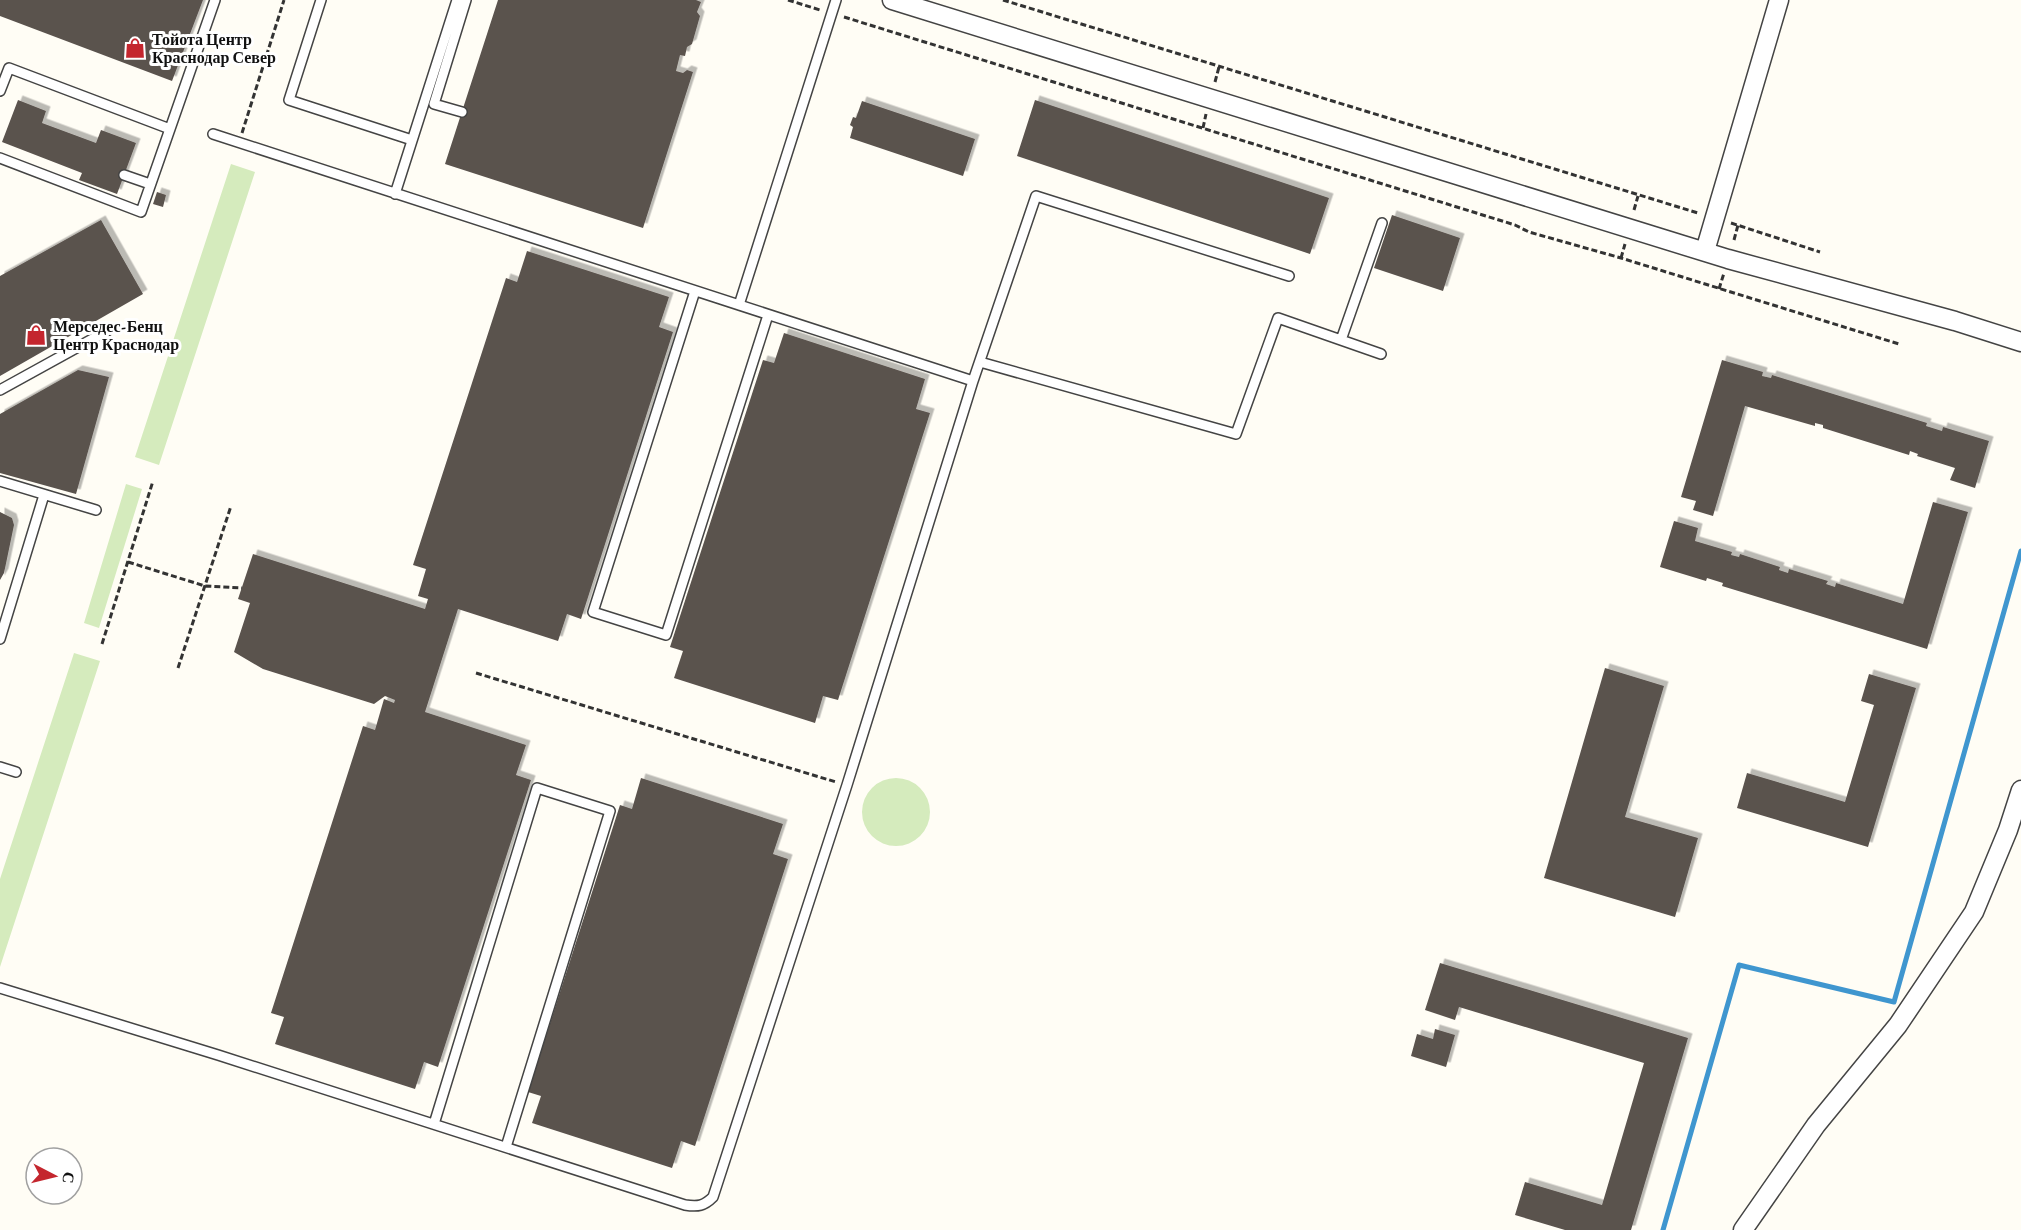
<svg xmlns="http://www.w3.org/2000/svg" width="2021" height="1230" viewBox="0 0 2021 1230" font-family="'Crimson Pro',serif">
<style>
.green{fill:#d5ebbd}
.lines{fill:none;stroke-linecap:round;stroke-linejoin:round}
.stream{stroke:#3f96cf;stroke-width:5}
.building{fill:#5a524d;filter:url(#shadow)}
.service-casing{stroke:#444;stroke-width:12}
.minor-casing{stroke:#444;stroke-width:21}
.path{stroke:#333;stroke-width:3;stroke-dasharray:6 3;stroke-linecap:butt}
.service{stroke:#fff;stroke-width:9}
.minor{stroke:#fff;stroke-width:18}
.labels{text-anchor:middle;stroke-width:6;stroke-linejoin:round;paint-order:stroke}
.poi-label{font-size:16px;font-weight:bold;fill:#111;stroke:#fff;text-anchor:start}
</style>
<defs>
<filter id="shadow"><feDropShadow dx="4.5" dy="-4.5" stdDeviation="0" flood-color="#0004"/></filter>
</defs>
<rect width="100%" height="100%" fill="#fffdf5"/>
<path class="green" d="M231 164 255 172 159 465 135 457Z
M126 484 142 489 99 628 84 623Z
M74 653 100 661 0 967V879Z
M862 812a34 34 0 1 1 68 0a34 34 0 1 1-68 0Z"/>
<g class="lines">
<path class="stream" d="M1663 1230 1739 965 1894 1002 2021 551"/>
</g>
<path class="building" d="M0 0H203L172 81 0 16Z
M498 0H696L701 2 697 12 700 16 692 44 687 47 685 56 680 55 676 71 683 73 687 70 693 72 643 228 445 164Z
M18 100 46 111 42 123 96 143 101 130 136 143 117 194 79 180 82 173 2 142Z
M1035 100 1329 198 1310 254 1017 156Z
M862 101 975 139 963 176 850 138 853 127 850 125 853 117 856 118Z
M157 192 166 195 163 207 153 204Z
M1392 215 1460 238 1443 291 1374 268Z
M101 220 143 294 0 376V276Z
M527 251 669 297 659 327 673 332 581 619 567 614 558 641 458 609 425 712 526 745 516 775 531 780 438 1067 424 1062 415 1089 275 1044 284 1017 271 1013 363 726 375 730 384 699 394 703 395 700 385 696 374 704 263 669 234 652 250 603 238 599 253 554 425 609 428 599 418 596 426 569 413 565 506 278 517 282Z
M784 333 925 379 916 409 930 413 838 700 823 696 815 723 674 678 683 651 670 647 763 360 774 363Z
M1722 360 1763 372 1762 376 1771 378 1772 375 1927 423 1926 426 1942 431 1943 427 1989 441 1975 488 1950 480 1955 468 1917 456 1918 454 1910 451 1909 455 1823 428V425L1815 423V426L1745 406 1713 516 1693 510 1696 501 1681 497Z
M78 370 109 377 76 494 0 473V414Z
M1933 502 1968 512 1927 649 1722 586 1723 583 1707 578 1706 581 1660 567 1674 521 1698 528 1695 541 1732 552 1731 555 1739 557 1740 554 1780 567 1779 570 1788 573 1789 569 1828 581 1826 584 1835 587 1836 583 1903 604Z
M0 512 12 518 14 525 4 573 0 580Z
M1605 668 1664 686 1625 817 1698 838 1675 917 1544 878Z
M1869 674 1916 688 1868 847 1737 808 1747 773 1845 802 1874 705 1861 701Z
M641 778 783 824 773 854 788 859 695 1146 681 1141 672 1168 532 1123 541 1096 528 1092 620 805 632 809Z
M1440 963 1688 1038 1631 1230H1565L1515 1215 1525 1182 1602 1205 1644 1063 1459 1007 1455 1020 1425 1010Z
M1435 1029 1455 1035 1446 1067 1411 1056 1417 1034 1433 1039Z"/>
<g class="lines">
<g class="service-casing">
<path id="service" d="M321 0 289 100 412 140
M0 91 9 68 170 129
M462 112 434 104 466 0
M0 158 141 212 215 0
M124 175 150 184
M395 194 457 0
M695 291 593 612 666 635 768 315
M739 305 836 0
M1341 340 1382 223
M980 362 1236 434 1278 318 1381 354
M973 381 1036 196 1289 276
M0 390 107 331
M0 481 96 510
M0 639 44 495
M0 767 16 772
M0 988 218 1055 685 1205C698 1207 704 1206 713 1197L847 785 973 381 213 134
M434 1124 537 788 610 811 506 1147"/>
</g>
<g class="minor-casing">
<path id="minor" d="M892 0 1728 259 1955 321 2021 342
M1705 251 1779 0
M1743 1230 1816 1125 1898 1025 1974 912 2008 830 2021 790"/>
</g>
<path class="path" d="M788 0 820 10
M1003 0 1698 213
M844 17 1515 225 1529 232 1621 258 1899 344
M1215 82 1219 67
M1203 128 1206 114
M242 133 284 0
M1634 210 1638 196
M1731 223 1820 252
M1734 240 1738 225
M1621 258 1625 244
M1719 289 1724 273
M128 562 205 586 242 588
M102 644 153 481
M178 668 231 506
M476 673 836 782"/>
<use href="#service" class="service"/>
<use href="#minor" class="minor"/>
</g>
<defs>
<g id="shop-bare" transform="scale(1.62)"><path d="M-5-2.5h2.3a2.7 3.5 0 0 1 5.4 0H5L5.5 6h-11ZM-1.5-2.5h3a1.5 2.3 0 0 0-3 0Z" fill="#c4262e" stroke="#fff" stroke-width="2.5" paint-order="stroke"/></g>
</defs>
<g fill-rule="evenodd">
<use href="#shop-bare" x="135" y="48"/>
<use href="#shop-bare" x="36" y="335"/>
</g>
<g class="labels">
<g class="poi-label">
<text x="152" y="45">Тойота Центр<tspan x="152" dy="18">Краснодар Север</tspan></text>
<text x="53" y="332">Мерседес-Бенц<tspan x="53" dy="18">Центр Краснодар</tspan></text>
</g>
</g>
<g transform="translate(54 1176) rotate(97)"><circle r="28" fill="#ffffff" stroke="#a0a0a0" stroke-width="1.5"/>
<path d="M0-4.5L10 22L0 15L-10 22Z" fill="#c4262e"/>
<text y="-9" font-size="16" font-weight="bold" text-anchor="middle" fill="#111111">С</text>
</g>
</svg>
